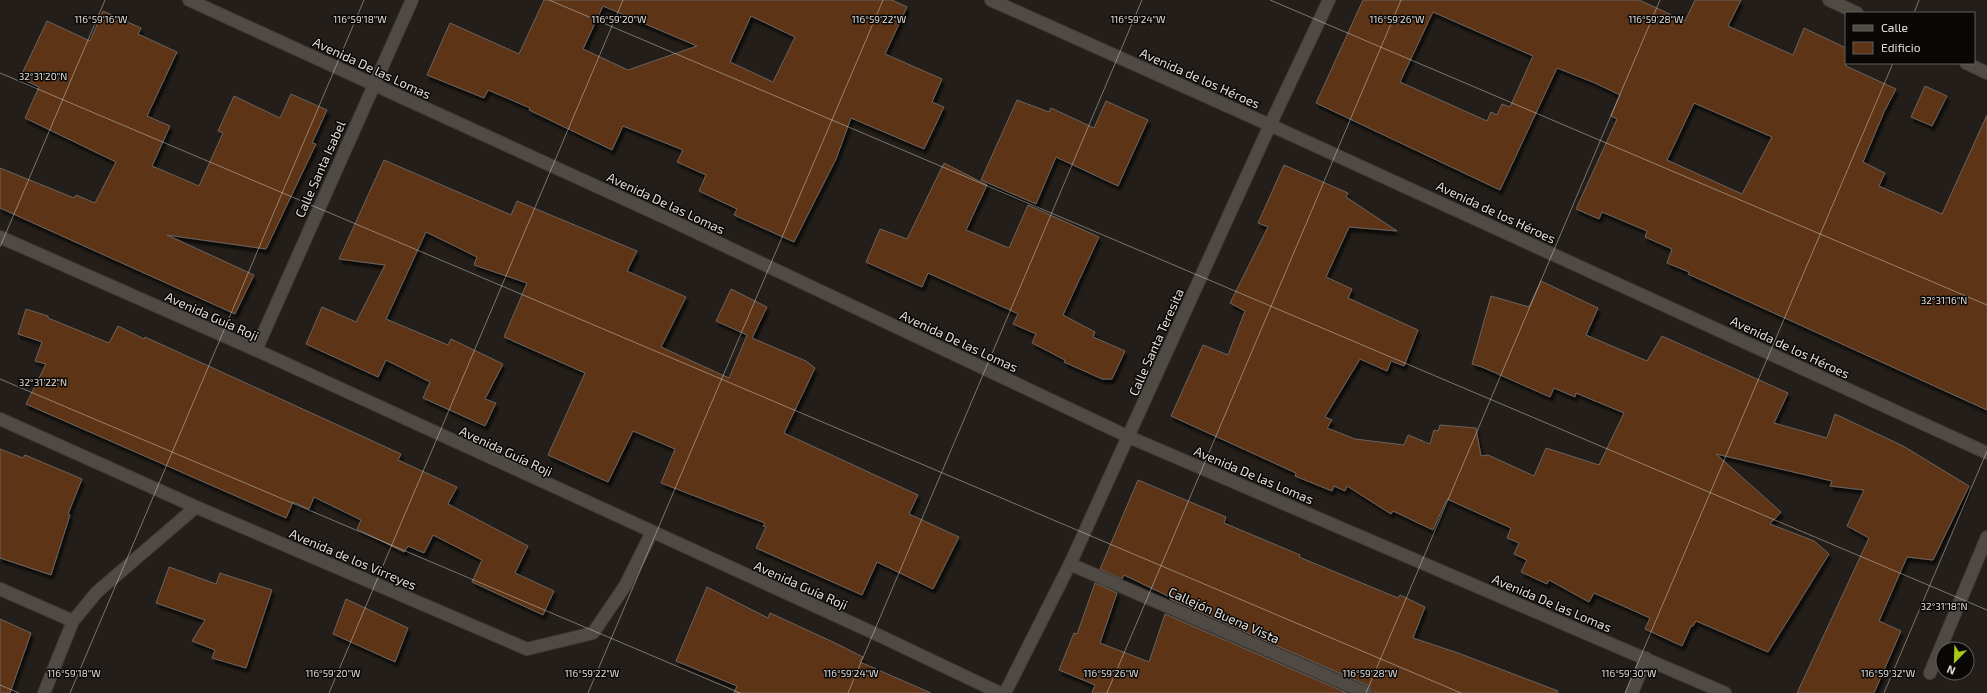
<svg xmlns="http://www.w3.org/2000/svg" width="1987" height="693" viewBox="0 0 1987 693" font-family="'Exo 2',sans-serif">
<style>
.building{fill:#5d3415;stroke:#6b635f;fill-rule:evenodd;filter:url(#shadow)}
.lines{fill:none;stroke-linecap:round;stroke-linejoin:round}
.minor-casing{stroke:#3f3b38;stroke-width:14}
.minor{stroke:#504a45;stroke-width:12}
.ticks{fill:none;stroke:#e1deda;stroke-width:1;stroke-opacity:0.45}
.labels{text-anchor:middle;stroke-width:3;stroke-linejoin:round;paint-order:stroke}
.street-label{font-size:13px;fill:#e1deda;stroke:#0a0807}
.ticks-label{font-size:10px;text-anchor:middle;fill:#e1deda;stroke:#0a0807;stroke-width:3;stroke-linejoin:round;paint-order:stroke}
</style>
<defs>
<filter id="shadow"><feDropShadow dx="2.5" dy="4.5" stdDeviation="1" flood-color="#0009"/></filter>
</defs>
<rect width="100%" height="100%" fill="#231e19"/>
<path class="building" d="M544 0H892L907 7 885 54 942 79 932 102 944 107 924 149 851 118 836 159 794 242 734 215 737 209 699 191 706 175 677 162 683 150 623 126 612 150 529 110 530 108 488 90 484 98 427 75 450 23 519 54ZM603 6 697 46 628 70 583 49ZM751 16 795 37 773 82 730 62Z
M1363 0H1639L1685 21 1695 0H1741L1728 26 1793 55 1804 28 1846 48V66L1896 89 1884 112 1863 162 1885 173 1879 186 1942 214 1987 115V410L1688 274 1689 272 1667 263 1672 249 1645 237 1647 231 1602 212 1599 219 1576 209 1617 119 1611 116 1620 95 1595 83 1557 68 1500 190 1316 103ZM1433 12 1533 56 1510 107 1502 104 1497 115 1491 112 1487 121 1400 82ZM1694 103 1772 137 1742 194 1667 160Z
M103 11 141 28 138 34 177 52 147 116 170 126 152 166 199 186 223 133 218 131 234 96 280 118 291 94 327 110 312 143 316 144 266 249 167 235 254 275 235 314 0 208V168L74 198 76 195 95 203 116 162 25 118 39 87 20 78 47 21 90 41Z
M1925 86 1947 96 1932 126 1911 117Z
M1017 100 1049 112 1051 108 1094 128 1106 101 1148 120 1118 186 1056 157 1036 204 981 180Z
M384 160 511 215 517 201 637 251 627 271 686 297 661 347 729 378 747 335 716 321 731 289 767 307 752 338 806 361 815 368 784 433 918 495 909 514 959 537 933 589 877 562 862 595 756 548 766 527 763 526 765 523 661 483 675 449 633 431 608 482 548 455 585 373 504 337 527 283 474 265 477 257 426 232 386 319 448 345 451 339 503 364 485 399 496 403 485 426 423 398 430 382 386 360 378 377 306 344 322 307 356 322 385 265 339 259Z
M944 163 987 185 966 230 1009 248 1028 205 1099 237 1063 315 1095 332 1093 337 1125 351 1112 379H1102L1064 362 1065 360 1032 343 1036 334 1013 324 1018 314 1012 311 928 273 922 287 866 262 880 229 907 239Z
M1284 165 1348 193 1346 197 1397 231 1349 227 1326 277 1352 289 1348 298 1418 330 1404 366 1391 361 1387 371 1360 359 1325 417 1332 420 1327 428 1355 439 1404 445 1408 435 1430 444 1434 430 1438 431 1440 425 1476 428 1481 456 1488 455 1534 476 1546 448 1599 465 1624 413 1576 393 1575 397 1554 388 1550 397 1482 367 1472 364 1491 296 1529 307 1541 281 1598 308 1586 335 1647 361 1662 336 1788 393 1774 423 1827 438 1835 414 1903 446 1969 486 1933 560 1907 557 1879 621 1901 631 1874 693H1797L1869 538 1847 526 1864 490 1830 486 1832 481 1716 454 1781 512 1770 524 1814 541 1829 554 1768 652 1696 621 1693 626H1691L1682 646 1645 629 1650 618 1594 593 1589 602 1549 580 1547 584 1521 572 1527 560 1514 554 1519 543 1507 538 1511 528 1447 499 1433 530 1393 511 1391 514 1347 486 1345 491 1334 486 1332 491 1295 476 1296 473 1171 416 1203 345 1228 355 1245 311 1230 303 1268 227 1258 223Z
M26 309 48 316V318L109 343 118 326 144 339 145 337 401 454 398 460 457 487 448 504 528 546 515 573 554 591 543 615 472 582 482 560 433 535 424 553 408 546 404 552 357 529 361 520 314 497 309 509 293 502 286 518 26 404 46 364 35 361 42 342 18 334Z
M0 449 23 458 25 455 82 479 68 514 70 515 51 575 0 558Z
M1138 480 1226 517 1224 523 1300 555 1299 557 1398 598 1400 595 1425 607 1413 638 1458 653 1558 691 1557 693H1373L1369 686 1170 599V597L1124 575 1122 579 1100 569Z
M169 567 216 584 220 573 272 590 246 668 212 658 215 650 192 641 205 620 156 603Z
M1095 583 1117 593 1100 643 1149 662 1165 614 1347 693H1092L1095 685 1059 670 1074 633 1077 634Z
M707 587 768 618 770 613 833 642 863 657 860 662 931 693H734L737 686 676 661Z
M346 599 408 628 395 662 333 634Z
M0 619 31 633 10 693H0Z"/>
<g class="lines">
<g class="minor-casing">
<path id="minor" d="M189 0 668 219 1129 437 1725 693
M991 0 1270 125 1987 453
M1829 0 1857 13
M1966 63 1987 73
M0 237 256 350 876 634 1000 693
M256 350 412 0
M0 419 196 507 527 649 593 633 625 586 652 532
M1070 564 1366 693
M0 589 73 621
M1930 673 1987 537
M44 693 73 621 97 592 196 507
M1005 693 1070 564 1270 125 1329 0
M1632 693 1646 658"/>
</g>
<use href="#minor" class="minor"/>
</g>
<path class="ticks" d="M549 0 1987 610M1270 0 1987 305M1914 13 1919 0M0 73 1461 693M0 247 105 0M0 379 740 693M0 685 19 693M70 693 364 0M329 693 623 0M588 693 883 0M848 693 1142 0M1107 693 1401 0M1366 693 1660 0M1625 693 1893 63M1884 693 1987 451"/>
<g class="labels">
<g class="street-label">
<text transform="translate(372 68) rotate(25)" y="5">Avenida De las Lomas</text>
<text transform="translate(1200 78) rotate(24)" y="5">Avenida de los Héroes</text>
<text transform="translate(320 169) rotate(-66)" y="5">Calle Santa Isabel</text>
<text transform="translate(666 203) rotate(25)" y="5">Avenida De las Lomas</text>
<text transform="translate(1496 212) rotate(25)" y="5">Avenida de los Héroes</text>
<text transform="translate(212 316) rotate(24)" y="5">Avenida Guía Roji</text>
<text transform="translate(959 341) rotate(25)" y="5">Avenida De las Lomas</text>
<text transform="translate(1156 342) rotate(-66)" y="5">Calle Santa Teresita</text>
<text transform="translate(1790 347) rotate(25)" y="5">Avenida de los Héroes</text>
<text transform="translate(506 451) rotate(25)" y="5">Avenida Guía Roji</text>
<text transform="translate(1254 475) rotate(23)" y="5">Avenida De las Lomas</text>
<text transform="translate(353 559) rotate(23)" y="5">Avenida de los Virreyes</text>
<text transform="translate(801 585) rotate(24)" y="5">Avenida Guía Roji</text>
<text transform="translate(1552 603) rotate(23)" y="5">Avenida De las Lomas</text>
<text transform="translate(1224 615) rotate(24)" y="5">Callejón Buena Vista</text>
</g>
</g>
<g class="ticks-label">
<text x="101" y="23">116°59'16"W</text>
<text x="360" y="23">116°59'18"W</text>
<text x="619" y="23">116°59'20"W</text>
<text x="879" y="23">116°59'22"W</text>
<text x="1138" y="23">116°59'24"W</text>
<text x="1397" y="23">116°59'26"W</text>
<text x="1656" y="23">116°59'28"W</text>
<text x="43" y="80">32°31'20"N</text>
<text x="1944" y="304">32°31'16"N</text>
<text x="43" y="386">32°31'22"N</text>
<text x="1944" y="610">32°31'18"N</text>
<text x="74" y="677">116°59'18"W</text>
<text x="333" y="677">116°59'20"W</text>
<text x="592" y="677">116°59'22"W</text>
<text x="851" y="677">116°59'24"W</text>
<text x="1111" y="677">116°59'26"W</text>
<text x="1370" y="677">116°59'28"W</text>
<text x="1629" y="677">116°59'30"W</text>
<text x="1888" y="677">116°59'32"W</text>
</g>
<rect x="1845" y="12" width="130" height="52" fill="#0a0807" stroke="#605e5b"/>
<rect x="1853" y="25" width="20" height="6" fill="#504a45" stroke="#605e5b"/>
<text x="1881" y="32" font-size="12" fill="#e1deda">Calle</text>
<rect x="1853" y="42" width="20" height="12" fill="#5d3415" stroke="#605e5b"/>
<text x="1881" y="52" font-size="12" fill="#e1deda">Edificio</text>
<g transform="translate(1955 661) rotate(203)"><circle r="19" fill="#0a0807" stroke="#605e5b"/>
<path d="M0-3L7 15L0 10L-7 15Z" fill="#aac718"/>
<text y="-6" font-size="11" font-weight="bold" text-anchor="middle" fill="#e1deda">N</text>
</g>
</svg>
